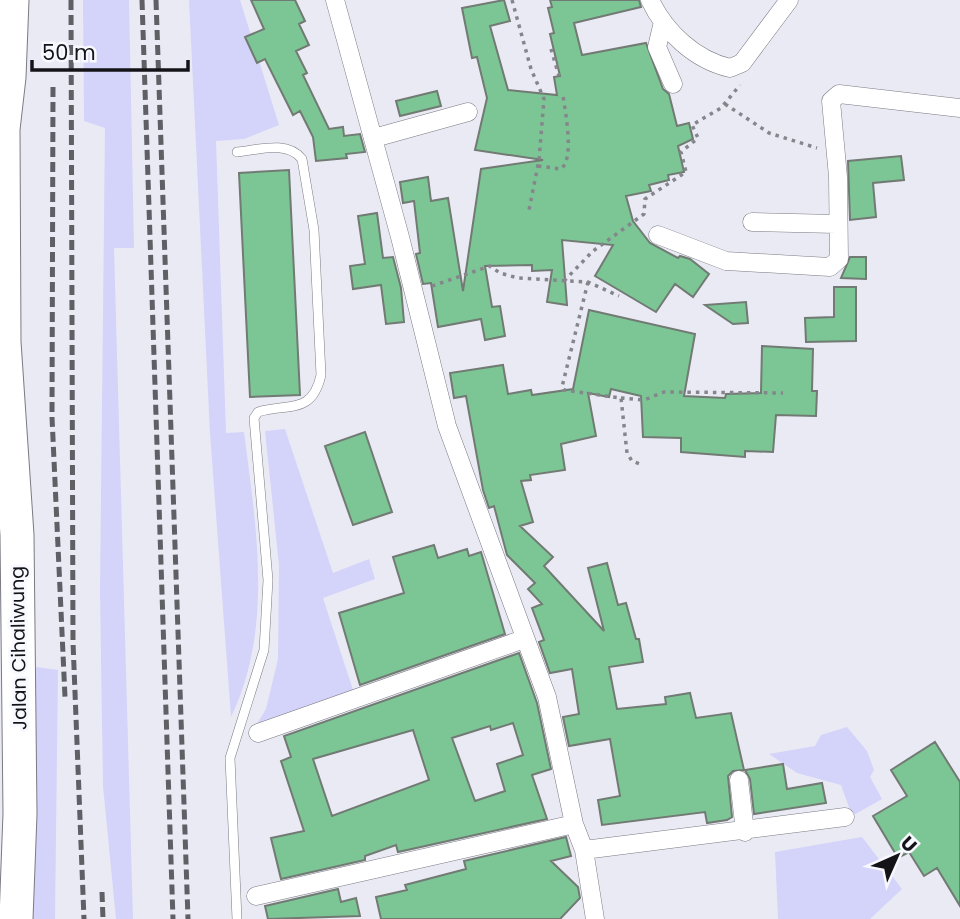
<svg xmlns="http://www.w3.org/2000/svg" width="960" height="919" viewBox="0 0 960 919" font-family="Poppins,sans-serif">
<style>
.green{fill:#d4d3f9}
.building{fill:#7cc695;stroke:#717a73;stroke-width:2;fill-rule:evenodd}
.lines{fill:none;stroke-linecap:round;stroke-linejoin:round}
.lane-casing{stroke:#7a7a83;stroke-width:10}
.street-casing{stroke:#7a7a83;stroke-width:19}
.highway-casing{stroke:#7a7a83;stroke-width:35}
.path{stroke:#85858c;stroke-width:3.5;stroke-dasharray:3.5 5;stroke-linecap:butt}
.lane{stroke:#fff;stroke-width:9}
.street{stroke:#fff;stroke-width:18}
.highway{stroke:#fff;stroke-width:33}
.rail{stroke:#5f5f66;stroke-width:5;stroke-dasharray:10 5;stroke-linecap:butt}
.labels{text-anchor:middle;stroke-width:6;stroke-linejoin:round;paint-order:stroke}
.street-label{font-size:19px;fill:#141418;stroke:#f8f8ff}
</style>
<rect width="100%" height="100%" fill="#eaeaf5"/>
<path class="green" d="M83 0H129L134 248H114L133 919H116L103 786 100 591 105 128 84 121Z
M189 0H240L279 125 244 139 216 141 226 433 244 432C256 527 274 627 231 717L210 433Z
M285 429 333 573 369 559 375 579 323 598 353 690 252 732 266 709 278 659 279 565 265 431Z
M36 667 58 670 55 919H33Z
M847 727 867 751 874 770 870 777 882 799 852 816 841 785 797 773 769 754 815 746 821 735Z
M862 837 902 889 870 919H778L775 852Z"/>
<path class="building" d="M251 0H295L305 21 299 24 309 45 296 51 307 73 303 75 329 129 343 127 344 136 360 134 365 152 346 154 347 158 316 161 313 137 300 111 293 115 265 59 257 63 245 37 264 29Z
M504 0 510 21 490 26 508 90 557 95 554 77 560 76 550 34 554 33 548 8 552 7 550 0H639L641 7 574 23 582 55 646 43 663 89 669 94 677 126 689 123 693 139 678 146 684 172 668 175 669 180 649 185 651 191 626 196 633 221 650 243 678 258 680 256 690 259 709 274 693 297 675 284 656 312 595 276 613 245 562 240 567 305 547 302 552 270 532 271V265L485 266 492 307 500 306 505 336 485 340 481 319 438 327 431 283 423 284 416 254 420 253 414 201 403 203 400 182 428 177 431 201 448 198 463 291 481 169 543 160 475 150 487 98 477 57 472 58 462 8Z
M437 91 441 106 400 116 396 101Z
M901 156 904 180 873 183 876 217 850 220 848 161Z
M289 170 300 395 250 397 239 173Z
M377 213 383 258 393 257 401 288 404 322 386 324 381 285 353 289 350 266 365 264 358 216Z
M850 257H866V279L841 278Z
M834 287H856V341L806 342 805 318 834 317Z
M746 302 748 323 733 324 705 305Z
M589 310 695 334 684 396 725 398 726 394 761 393 762 346 813 349 812 391H817L816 416 776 415 773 452 745 451V457L681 452V438L643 437 641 396 611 389 609 397 588 393 596 436 561 444 565 470 530 475 531 480 521 481 533 522 520 526 553 557 544 566 604 631 588 568 607 563 618 605 626 603 636 639H639L643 662 609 667 617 709 666 704 665 697 690 693 696 718 731 713 744 770 733 771 728 776 732 817 727 820 707 823 705 812 602 825 598 800 620 796 610 739 569 746 563 717 579 714 572 669 550 673 539 642 544 640 532 608 542 604 528 589 535 583 507 555 494 506 489 508 483 490 466 396 454 398 450 373 503 365 508 394 531 390 532 395 573 389Z
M365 432 392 512 353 525 325 446Z
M434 545 438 558 467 549 469 556 481 552 505 634 360 685 339 613 404 593 393 557Z
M519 653 537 703 551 769 532 775 547 819 398 852 396 845 365 856V860L281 879 271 838 304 831 281 761 291 757 284 736ZM513 723 523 755 497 764 505 791 475 801 452 738 490 726 491 730ZM413 730 429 780 332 816 313 759Z
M935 742 960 782V906L937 868 924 876 909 852 898 858 873 816 907 796 891 770Z
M783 764 787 789 822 783 826 803 754 814 750 779 745 770Z
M566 837 571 856 551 861 578 887 580 898 560 919H381L376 897 407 890 405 885 466 869 464 861Z
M338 889 341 902 356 898 360 916 268 919 265 906Z"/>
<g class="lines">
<g class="lane-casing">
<path id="lane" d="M237 152C258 150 287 140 302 159L314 230 321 375C312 415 289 403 258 412L254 418 268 580 264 650 230 758 237 919"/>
</g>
<g class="street-casing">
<path id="street" d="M335 0 400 237 447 426 547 697 574 824 584 850 595 919
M650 0C665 32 695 60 730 68L742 63 789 0
M663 22 657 47 673 84
M374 138 468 112
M752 222 836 224
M658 235 726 261 830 267 839 259 838 177 831 101 839 94 960 108
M258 733 524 639
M739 780 745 832
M584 850 845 817
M256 896 574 824"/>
</g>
<g class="highway-casing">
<path id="highway" d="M12 0 9 77 3 129 4 342 17 535 20 814 16 919"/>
</g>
<path class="path" d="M512 0 531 69 544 99 539 160 529 210
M551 49 559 76
M725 104 769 133 817 148
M538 166 561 169C575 158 565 112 563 95
M564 281 593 251 644 214 645 199 686 172 681 152 698 138 692 125 721 108 740 85
M588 282 562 387 564 390 621 398 627 453 632 461 643 465
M432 286 490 266 500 273 518 278 588 282 619 296
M621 398 644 400 664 392 783 393"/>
<use href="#lane" class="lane"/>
<use href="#street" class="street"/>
<use href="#highway" class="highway"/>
<path class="rail" d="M71 0 73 642 84 919
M142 0 173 919
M156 0 188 919
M53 87 52 417 65 697
M102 892 103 919"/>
</g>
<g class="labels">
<g class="street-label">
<text transform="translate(18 648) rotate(-91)" y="7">Jalan Cihaliwung</text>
</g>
</g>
<g transform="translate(897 856) rotate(45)" stroke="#f8f8ff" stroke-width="5" paint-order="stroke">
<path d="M0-5L12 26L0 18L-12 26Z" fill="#141418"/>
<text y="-10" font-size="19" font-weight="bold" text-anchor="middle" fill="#141418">U</text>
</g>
<path d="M32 60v10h156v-10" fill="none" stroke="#141418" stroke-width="3.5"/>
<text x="42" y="60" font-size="21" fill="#141418" stroke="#f8f8ff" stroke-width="5" paint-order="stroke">50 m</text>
</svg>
